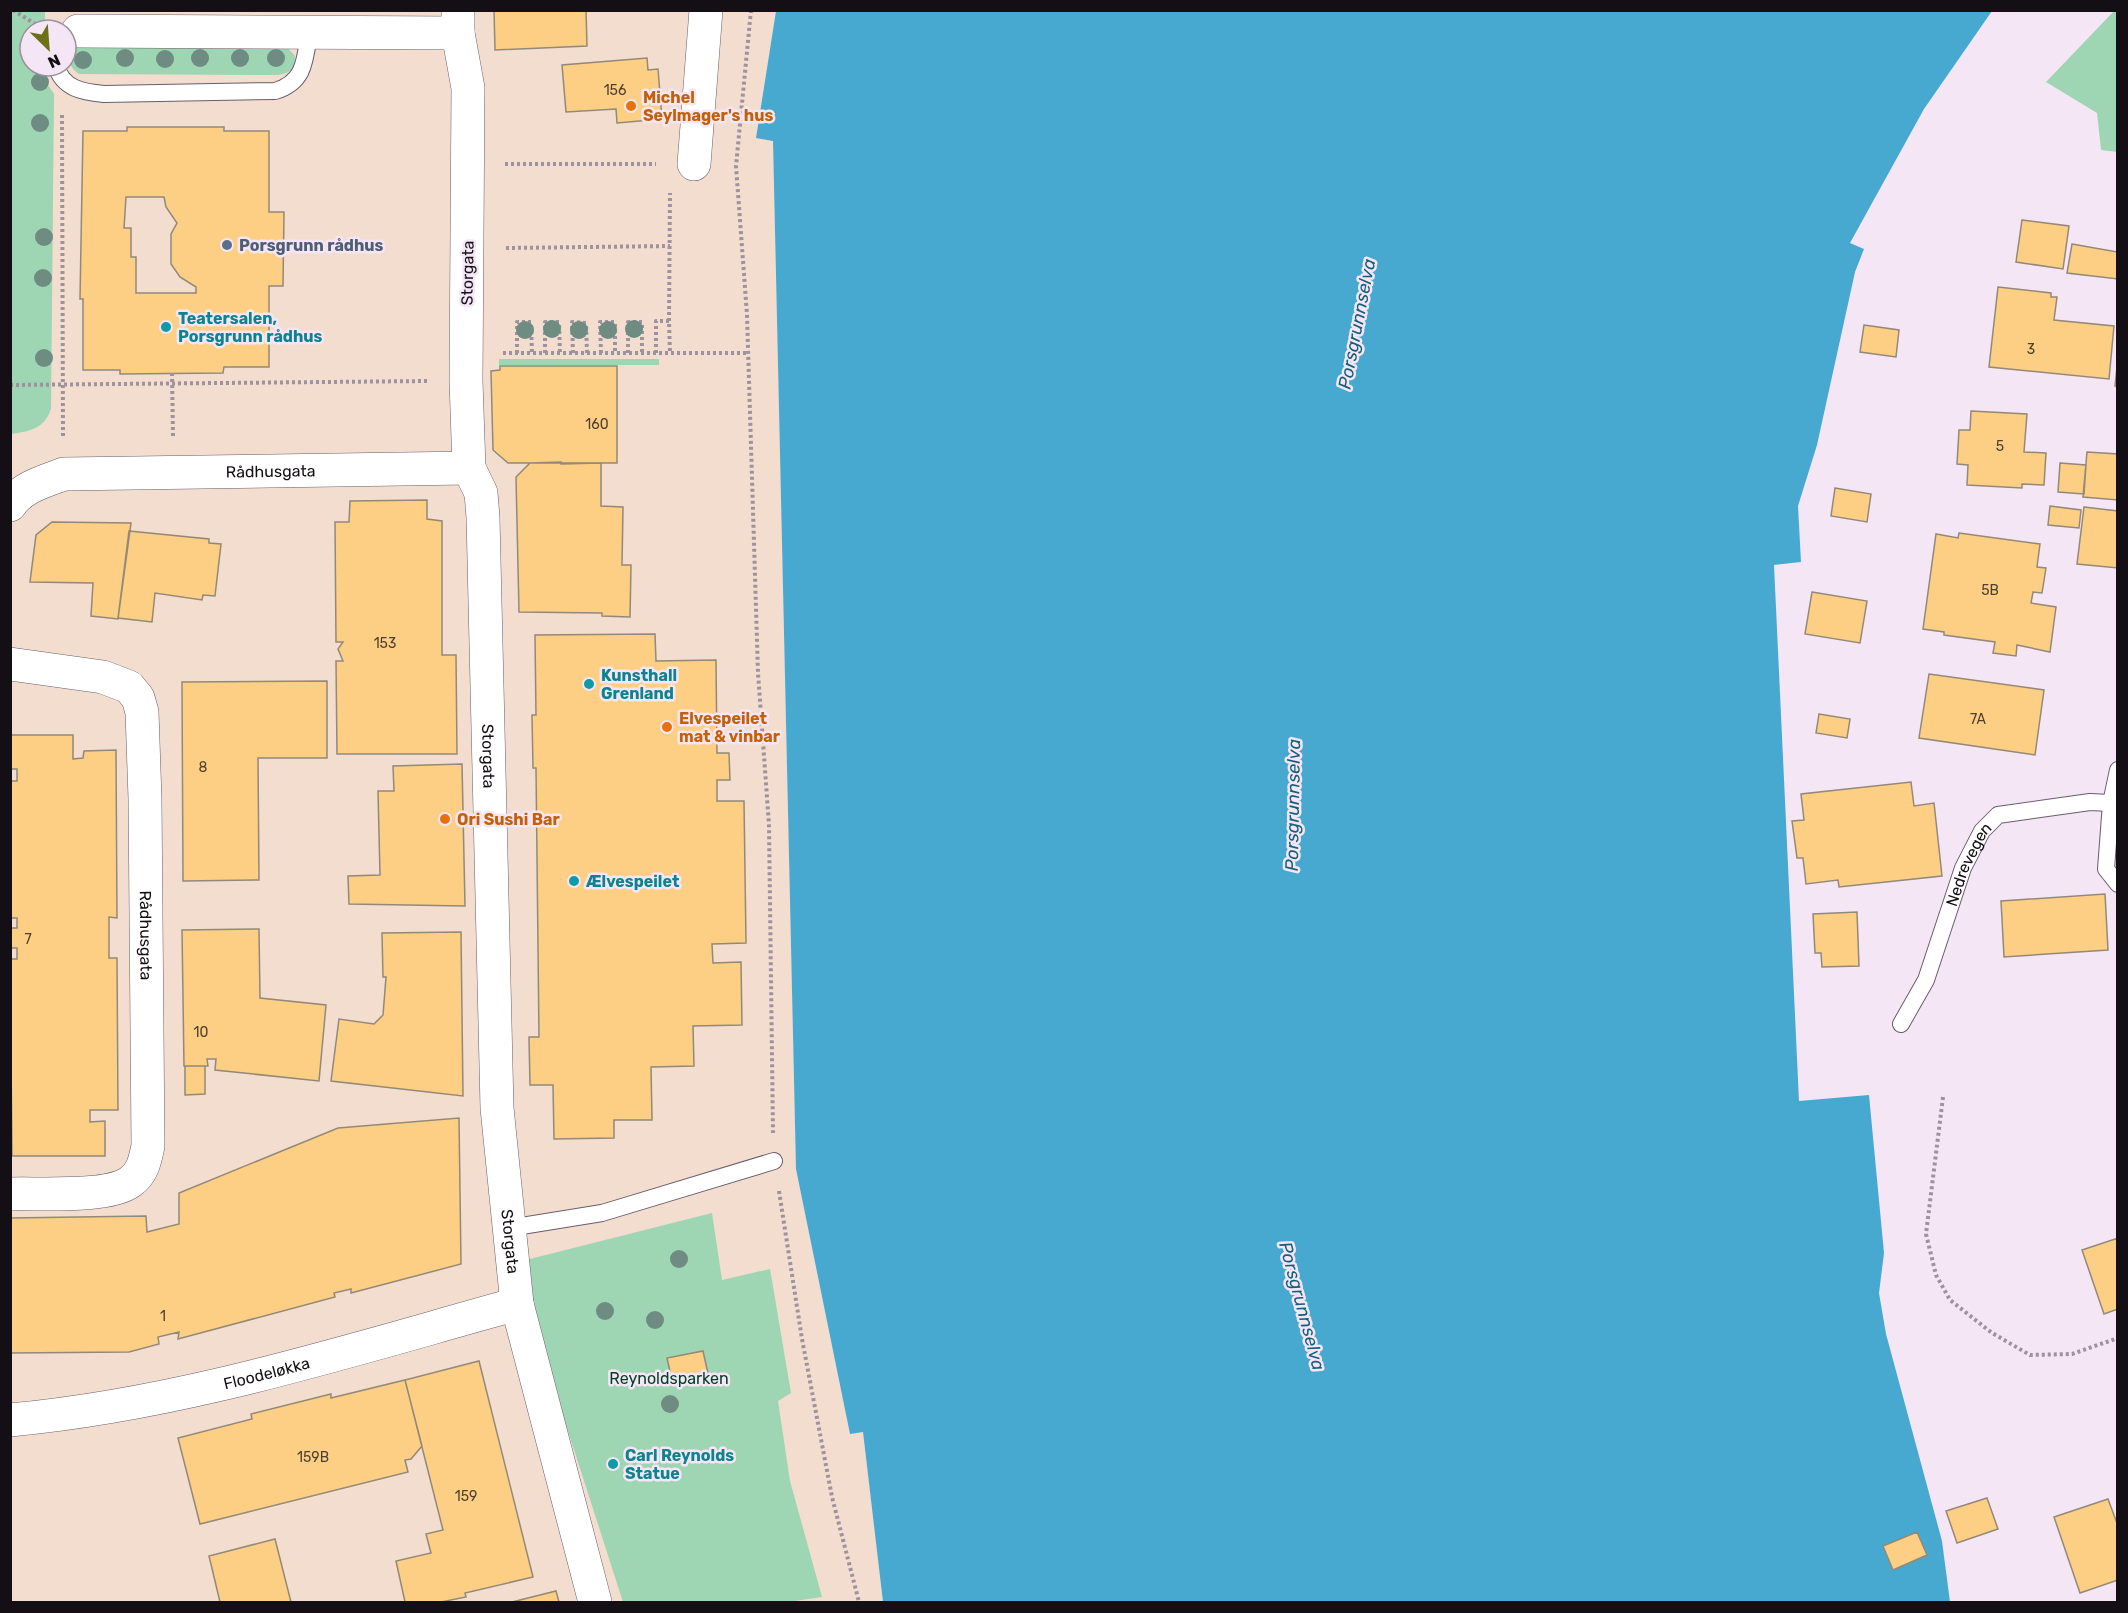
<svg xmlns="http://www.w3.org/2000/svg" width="2128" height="1613" viewBox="0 0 2128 1613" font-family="Rubik,sans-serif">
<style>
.commercial{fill:#f2ddcf;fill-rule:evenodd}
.green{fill:#9ed5b2}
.water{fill:#47a9d0}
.building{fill:#fdcf84;stroke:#938979;stroke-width:1.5;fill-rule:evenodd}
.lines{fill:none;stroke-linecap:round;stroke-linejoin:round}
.lane-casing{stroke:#695d6b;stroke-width:18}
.street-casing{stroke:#695d6b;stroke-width:34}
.secondary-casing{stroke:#695d6b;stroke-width:34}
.path{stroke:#9d929e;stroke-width:4;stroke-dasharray:3 3;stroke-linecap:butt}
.lane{stroke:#fff;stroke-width:16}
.street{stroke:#fff;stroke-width:33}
.secondary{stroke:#fff;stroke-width:33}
.tree{fill:#6e8c82}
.food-dot{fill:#e8710a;stroke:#f5e6f6;stroke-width:2}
.service-dot{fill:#5c6f8a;stroke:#f5e6f6;stroke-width:2}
.culture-dot{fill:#0f9aa8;stroke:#f5e6f6;stroke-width:2}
.labels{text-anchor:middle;stroke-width:5;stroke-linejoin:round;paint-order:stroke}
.number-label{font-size:14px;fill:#4e3f30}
.food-label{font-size:16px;font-weight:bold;fill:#c56008;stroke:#f5e6f6;text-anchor:start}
.service-label{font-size:16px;font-weight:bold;fill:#4e5e75;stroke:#f5e6f6;text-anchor:start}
.street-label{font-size:16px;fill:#140f14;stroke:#f5e6f6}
.culture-label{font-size:16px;font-weight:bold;fill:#0d838f;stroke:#f5e6f6;text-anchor:start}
.park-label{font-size:16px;fill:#004324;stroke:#f5e6f6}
.water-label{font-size:18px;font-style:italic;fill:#14607c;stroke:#f5e6f6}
</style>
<rect width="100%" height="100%" fill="#f5e6f6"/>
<path class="commercial" d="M11 11H776L756 138 773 140 796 1169 850 1434 863 1431 883 1602H11ZM30 30H66V66H30Z"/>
<path class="green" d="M10 11H45V30H30V66H41L43 78 54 94 51 409C44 429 30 431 11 434Z
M2114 11H2118L2117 152 2101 150 2097 113 2046 82Z
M77 46H286L295 56C295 69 291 73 278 75L79 74C68 67 66 55 77 46Z
M499 359H659V365H499Z
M712 1213 722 1280 770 1269 791 1393 778 1401 790 1481 822 1597 788 1602H623L514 1263Z"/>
<path class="water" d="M776 11H1992L1924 109 1850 243 1864 249 1855 272 1817 445 1798 506 1801 562 1774 565 1799 1101 1869 1095 1884 1253 1879 1293 1886 1334 1942 1541 1950 1602H883L863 1432 850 1434 796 1169 773 141 756 138Z"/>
<path class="building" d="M494 10H586L587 46 495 50Z
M647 58 648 70 658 69 662 119 617 123 616 109 566 112 562 65Z
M127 127H224V131H269V212H284L283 286H269V367H224L223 373 120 374V370H83V299H80L83 131H127ZM126 197H164L166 207 177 223 171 234V264L180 277 196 287V293H136V257H131V228H124Z
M2022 220 2069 226 2063 269 2016 262Z
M2072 244 2117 252 2118 249V279L2067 273Z
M1998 287 2051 293V297H2057L2054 320 2114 326 2109 379 1989 367Z
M1864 325 1899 330 1896 357 1860 352Z
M2118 358V387L2115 386Z
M500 366H617V463H508L493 450 491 371 500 370Z
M1971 411 2027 414 2024 452 2046 453 2044 485 2022 484V488L1967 485 1968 465 1957 464 1959 430H1970Z
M2087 452 2118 454V500L2083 497Z
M561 462V464L601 463V506L623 507 622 565H631L630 617 602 616V613L519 612 516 477 530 463Z
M2060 463 2086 465 2084 494 2058 492Z
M1835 488 1871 494 1867 522 1831 516Z
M427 500V519L442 521V655H456L457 754H337L336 661H343L338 649 343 642H336L335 522H349L350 501Z
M2050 506 2081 510 2079 528 2048 525Z
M2084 507 2118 511V568L2077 564Z
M52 522 131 523 118 619 91 616 93 583 30 582 36 535Z
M129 531 209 539V543L221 544 215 596 203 595 202 600 155 593 152 622 118 618Z
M1959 533 2040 544 2037 567 2046 568 2042 593 2033 592 2031 603 2056 607 2050 652 2017 645 2016 656 1993 653 1995 642 1944 635V632L1923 629 1936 534 1958 538Z
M1812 592 1867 601 1860 643 1805 634Z
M655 634 656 661 716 660 717 753H729L730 780H717V801H744L746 943 712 944 713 963 741 962 742 1025 693 1026 694 1066 651 1067 652 1120H614V1138L554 1139 553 1085H530L529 1037H539L536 768H533L532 715H536L535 635Z
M1929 674 2044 690 2035 755 1919 738Z
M327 681V758H258L259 880 183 881 182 682Z
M1819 714 1850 719 1847 738 1816 733Z
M10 735H73V759L83 758 84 751 116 750 117 918 109 917V958H117L118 1110H90V1122L105 1121V1156H12L10 959H17V948H10V928H17V918H10V781H17V769H10Z
M462 764 465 906 349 904 348 876 380 875 378 791H394L393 766Z
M1911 782 1914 806 1934 803 1942 876 1839 887 1838 880 1806 884 1803 858H1797L1792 821 1804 820 1801 794Z
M2105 894 2108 950 2004 957 2001 901Z
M1857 912 1859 966 1822 967 1821 953H1815L1813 914Z
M259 929 260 998 326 1005 319 1081 215 1070 216 1059H207L208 1066H184L182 930Z
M461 932 463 1096 331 1081 339 1019 374 1024 383 1015 386 977H383L382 933Z
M185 1066H205V1094L185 1095Z
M459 1118 461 1264 351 1293V1289L334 1293 335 1297 178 1339 179 1332 158 1337 159 1344 129 1352 10 1353V1218L146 1216 147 1232 179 1224V1193L338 1128Z
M2118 1238V1309L2104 1314 2082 1250Z
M703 1351 709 1378 673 1385 667 1358Z
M479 1361 533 1577 465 1593 466 1597 441 1602H405L396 1561 431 1553 426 1534 443 1530 405 1380Z
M405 1380 422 1446 411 1459 405 1460 408 1472 200 1524 178 1438 252 1419 251 1414 331 1394V1398Z
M1987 1498 1998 1529 1957 1543 1946 1511Z
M2108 1499 2118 1526V1580L2080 1593 2054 1517Z
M1917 1532 1927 1555 1893 1570 1883 1546Z
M275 1539 291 1602H220L209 1556Z
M556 1591 559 1602H512Z"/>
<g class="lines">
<g class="lane-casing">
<g id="lane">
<path d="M56 66C63 89 83 92 104 94L275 91C305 82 305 60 309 33"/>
<path d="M2118 770 2111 803 2106 869 2118 884"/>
<path id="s1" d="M1901 1024 1926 980 1963 868 1982 831 1998 815 2090 802 2111 803"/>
<path d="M509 1228 602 1213 774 1161"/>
</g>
</g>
<g class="street-casing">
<g id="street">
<path d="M78 31 458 33"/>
<path d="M694 164 706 10"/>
<path id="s2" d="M10 505C22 487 45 481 64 474L469 468"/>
<path id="s3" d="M10 664 103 677 129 687 138 698 142 712 145 799 148 1146C145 1160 143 1173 130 1182 108 1198 39 1193 10 1194"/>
</g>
</g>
<g class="secondary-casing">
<g id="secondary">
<path id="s4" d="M458 10V33L468 88 466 381 469 468 481 493 483 517 497 1108 517 1304 595 1602"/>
<path id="s5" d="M10 1420C184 1404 350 1350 517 1304"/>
</g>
</g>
<path class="path" d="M13 10 40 27
M751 10 736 166 747 315 758 673 769 825 773 1133
M62 115 63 437
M505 164H656
M506 248 670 246
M669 321 670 193
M503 353H747
M517 353V322H531L532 353
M545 353V322H559L560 353
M573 353 572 322 586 323 587 353
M601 353 600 322H615V353
M628 353V322H642V353
M656 353V321H669L670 353
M172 373 173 436
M10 385 430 381
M1943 1097 1926 1234 1936 1275 1950 1300 1992 1333 2030 1355 2072 1354 2118 1338
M779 1191 802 1339 832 1497 859 1602"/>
<use href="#lane" class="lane"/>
<use href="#street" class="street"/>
<use href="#secondary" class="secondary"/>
</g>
<g class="tree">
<circle cx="125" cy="58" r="9"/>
<circle cx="200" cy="58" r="9"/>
<circle cx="240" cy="58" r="9"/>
<circle cx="276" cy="58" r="9"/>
<circle cx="165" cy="59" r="9"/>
<circle cx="83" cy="60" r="9"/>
<circle cx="40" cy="82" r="9"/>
<circle cx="40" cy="123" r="9"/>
<circle cx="44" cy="237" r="9"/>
<circle cx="43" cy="278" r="9"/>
<circle cx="552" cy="329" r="9"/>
<circle cx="634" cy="329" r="9"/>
<circle cx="525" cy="330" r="9"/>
<circle cx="579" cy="330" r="9"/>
<circle cx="608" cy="330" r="9"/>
<circle cx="44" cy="358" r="9"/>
<circle cx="679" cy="1259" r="9"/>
<circle cx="605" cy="1311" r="9"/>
<circle cx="655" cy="1320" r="9"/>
<circle cx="670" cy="1404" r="9"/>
</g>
<g class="food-dot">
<circle cx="631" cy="106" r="6"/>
<circle cx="667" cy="727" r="6"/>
<circle cx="445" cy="819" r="6"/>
</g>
<circle class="service-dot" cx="227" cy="245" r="6"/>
<g class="culture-dot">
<circle cx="166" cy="327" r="6"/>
<circle cx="589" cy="684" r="6"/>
<circle cx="574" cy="881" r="6"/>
<circle cx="613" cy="1464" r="6"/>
</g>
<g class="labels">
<g class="number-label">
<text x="615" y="95">156</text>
<text x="2031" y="354">3</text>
<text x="597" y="429">160</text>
<text x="2000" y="451">5</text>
<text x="1990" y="595">5B</text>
<text x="385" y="648">153</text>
<text x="1978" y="724">7A</text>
<text x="203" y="772">8</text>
<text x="28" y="944">7</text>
<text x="201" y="1037">10</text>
<text x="163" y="1321">1</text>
<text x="313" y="1462">159B</text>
<text x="466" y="1501">159</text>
</g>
<g class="food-label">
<text x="643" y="103">Michel<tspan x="643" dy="18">Seylmager's hus</tspan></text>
<text x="679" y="724">Elvespeilet<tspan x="679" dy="18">mat &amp; vinbar</tspan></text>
<text x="457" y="825">Ori Sushi Bar</text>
</g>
<g class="service-label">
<text x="239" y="251">Porsgrunn rådhus</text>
</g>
<g class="street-label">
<text transform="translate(467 273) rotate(-89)" y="6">Storgata</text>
<text dy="6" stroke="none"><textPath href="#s2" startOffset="270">Rådhusgata</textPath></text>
<text dy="6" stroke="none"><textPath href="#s4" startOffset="750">Storgata</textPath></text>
<text dy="6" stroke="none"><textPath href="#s1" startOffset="174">Nedrevegen</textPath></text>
<text dy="6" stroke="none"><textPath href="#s3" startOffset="374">Rådhusgata</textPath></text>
<text dy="6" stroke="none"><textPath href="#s4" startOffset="1236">Storgata</textPath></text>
<text dy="6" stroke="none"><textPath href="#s5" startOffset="261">Floodeløkka</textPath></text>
</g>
<g class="culture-label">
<text x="178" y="324">Teatersalen,<tspan x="178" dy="18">Porsgrunn rådhus</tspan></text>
<text x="601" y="681">Kunsthall<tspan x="601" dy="18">Grenland</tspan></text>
<text x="586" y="887">Ælvespeilet</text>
<text x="625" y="1461">Carl Reynolds<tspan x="625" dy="18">Statue</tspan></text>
</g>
<g class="park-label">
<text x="669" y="1384">Reynoldsparken</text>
</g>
<g class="water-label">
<text transform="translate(1357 324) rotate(-79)" y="6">Porsgrunnselva</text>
<text transform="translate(1293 805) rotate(-89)" y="6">Porsgrunnselva</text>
<text transform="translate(1302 1306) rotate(75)" y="6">Porsgrunnselva</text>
</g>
</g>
<rect width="2128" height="1613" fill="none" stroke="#140f14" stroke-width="24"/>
<g transform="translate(48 48) rotate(155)"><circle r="28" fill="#f5e6f6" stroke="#9b909c" stroke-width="1.5"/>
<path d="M0-4.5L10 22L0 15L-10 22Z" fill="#6d7014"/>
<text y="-9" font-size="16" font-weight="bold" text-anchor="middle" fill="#140f14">N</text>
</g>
</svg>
